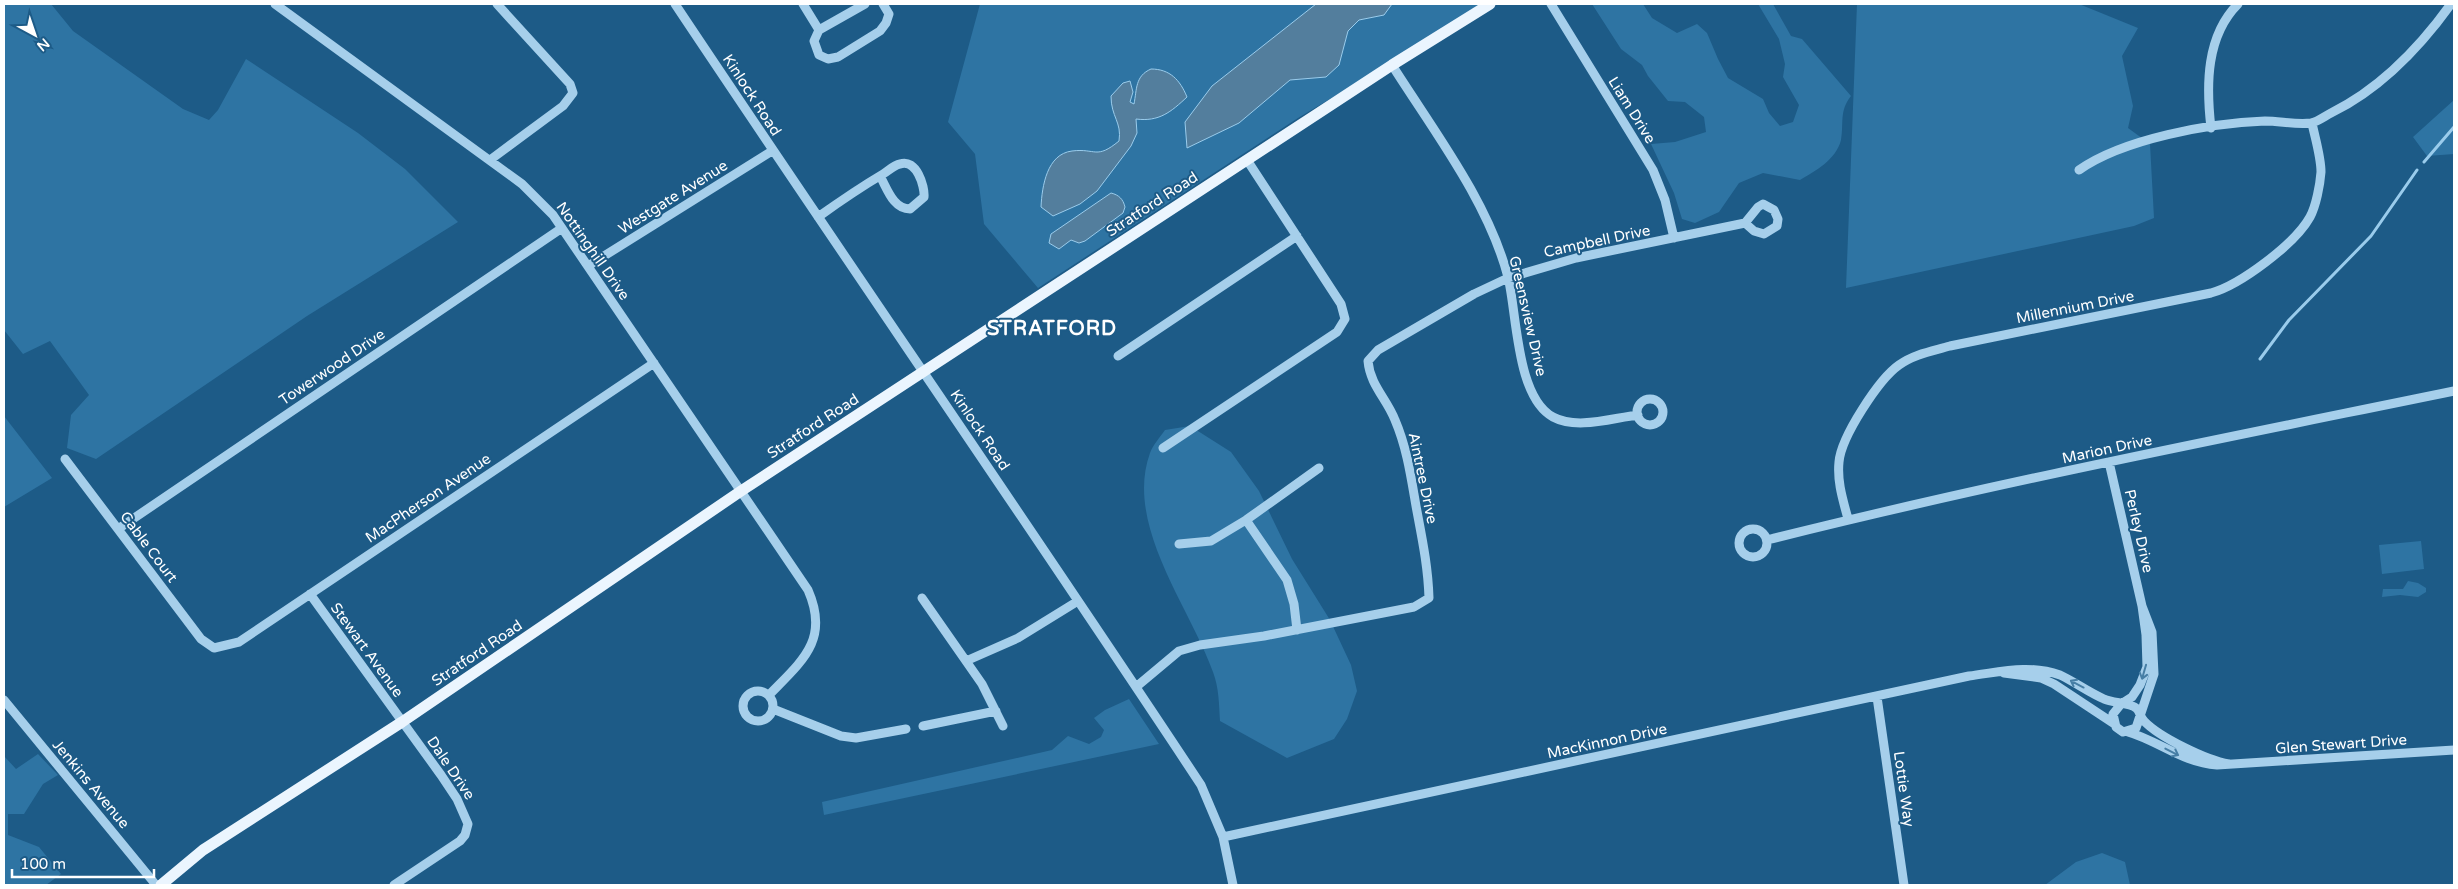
<svg xmlns="http://www.w3.org/2000/svg" width="2458" height="889" viewBox="0 0 2458 889" font-family="'Varela Round',sans-serif">
<style>
.green{fill:#2e74a3}
.water{fill:#537e9d;stroke:#9accec}
.lines{fill:none;stroke-linecap:round;stroke-linejoin:round}
.stream{stroke:#9accec;stroke-width:3}
.minor{stroke:#a6cfeb;stroke-width:9}
.major{stroke:#ebf5fe;stroke-width:11}
.oneway{stroke:#467ea5}
.labels{text-anchor:middle;stroke-width:4;stroke-linejoin:round;paint-order:stroke}
.street-label{font-size:15px;fill:#fff;stroke:#1d5b87}
.district-label{font-size:20px;font-weight:bold;letter-spacing:1px;fill:#fff;stroke:#1d5b87}
</style>
<rect width="100%" height="100%" fill="#1d5b87"/>
<path class="green" d="M4 4H51L73 31 183 109 209 120 218 110 246 59 358 133 405 169 458 222 307 316 96 459 67 448 71 415 89 395 50 341 23 354 4 330Z
M980 4H1489L1298 118 1038 288 984 224 975 154 948 122Z
M1592 4H1643L1652 18 1677 33 1697 24 1707 33 1718 59 1728 78 1763 99 1769 113 1780 126 1793 122 1799 105 1783 77 1785 64 1779 39 1758 4H1773L1791 36 1802 39 1851 96C1839 111 1844 123 1841 140 1836 160 1815 171 1800 180L1763 173 1739 183 1719 212 1695 223 1682 219 1674 193 1651 144 1675 142 1706 132 1704 117 1685 102 1668 101 1648 76 1642 65 1621 49Z
M1857 4H2079L2138 28 2122 56 2133 106 2128 128 2150 144 2154 218 2134 226 1846 288Z
M2454 100V154L2427 156 2413 137Z
M4 416 52 478 4 507Z
M1190 426 1231 452 1259 491 1292 559 1330 620 1351 665 1357 691 1347 719 1334 739 1287 758 1220 721C1219 704 1219 688 1213 672 1190 607 1124 525 1150 453 1153 445 1160 437 1165 430Z
M2421 541 2424 569 2382 574 2379 545Z
M2408 581 2418 583 2426 588V592L2418 597 2400 595 2382 597 2383 589H2403Z
M1129 699 1159 744 824 815 822 802 1052 750 1068 736 1089 744 1101 737 1104 730 1094 718 1105 710Z
M38 754 58 775 43 784 24 814H8V835L39 847 61 874 46 885H4V756L16 769Z
M2102 853 2125 862 2130 885H2045L2076 862Z"/>
<path class="water" d="M1316 4H1392L1384 15 1359 20 1348 31 1339 65 1326 77 1290 80 1239 123 1187 148 1185 122 1212 86Z
M1151 69C1170 69 1180 80 1187 97 1171 112 1159 122 1136 119L1137 133 1131 146 1097 191 1080 204 1053 216 1041 207C1042 186 1047 154 1072 151 1096 148 1096 160 1119 141 1122 122 1111 117 1111 96L1123 83 1130 81 1133 92 1130 102 1134 104C1137 89 1135 76 1151 69Z
M1111 193C1119 195 1123 199 1125 207L1123 213 1085 241 1079 243 1071 240 1059 249 1049 243 1051 234Z"/>
<g class="lines">
<path class="stream" d="M2424 162 2454 127
M2260 359 2289 320 2371 236 2417 170"/>
<path class="minor" d="M275 4 522 184 553 215 808 590C830 640 802 661 769 695
M675 4C849 265 1028 523 1201 785L1223 837 1233 885
M803 4 819 30
M865 4 819 30 814 41 819 55 828 59 838 57 880 31 886 23 889 14 883 4
M1551 4 1653 170 1665 200 1674 238
M1392 65C1433 130 1488 201 1508 277 1517 313 1516 397 1553 417 1577 430 1612 418 1638 415
M2211 128C2206 85 2206 36 2238 4
M490 160 563 106 573 93 570 84 497 4
M2079 170C2123 139 2210 123 2265 121 2280 121 2296 125 2311 123 2317 122 2325 116 2331 113 2380 89 2420 47 2451 4
M818 217C839 202 861 187 883 174 888 171 894 165 900 164 916 158 925 186 924 197L910 209C893 209 887 188 880 176
M588 266 772 151
M1118 356 1297 236
M1637 412a13 13 0 1 1 26 0a13 13 0 1 1-26 0Z
M1163 448 1337 332 1345 319 1341 304 1247 160
M65 459 201 639 214 648 239 642 654 363
M2109 462 2142 606 2146 635 2147 667 2140 685 2132 697 2121 704 2113 714 2116 727 2123 732 2136 728 2154 674 2152 632 2142 606
M1848 519C1843 500 1837 482 1839 462 1841 437 1879 379 1899 365 1914 354 1933 351 1950 346L2211 293C2240 285 2295 244 2310 217 2316 206 2320 185 2321 172 2321 157 2315 138 2312 123
M1246 520 1287 580 1294 604 1297 630
M118 529 562 228
M1739 543a14 14 0 1 1 28 0a14 14 0 1 1-28 0Z
M1767 540C1994 483 2225 438 2454 391
M1179 544 1211 541 1246 520 1319 468
M310 594 441 775 457 799 468 824 465 835 460 841 394 885
M922 598 982 684 1003 726
M966 661 1018 638 1078 601
M2004 673 2041 678 2054 684 2113 723
M1136 687 1179 651 1200 645 1264 636 1383 613 1414 607 1429 598C1428 566 1422 538 1416 506 1411 477 1407 448 1395 420 1387 399 1370 385 1368 361L1378 350 1474 294 1508 278 1576 258 1745 223 1754 231 1764 234 1777 226 1778 219 1774 210 1763 204 1758 207 1745 223
M743 706a15 15 0 1 1 30 0a15 15 0 1 1-30 0Z
M1877 697 1904 885
M4 700 156 885
M773 709 841 736 856 738 906 729
M923 726 996 711
M2128 732C2159 741 2183 763 2217 765L2454 750
M1223 837 1969 676C2001 672 2028 664 2060 675 2075 682 2088 692 2104 699 2112 703 2131 703 2136 708 2140 711 2140 717 2144 721 2159 737 2206 760 2229 764"/>
<path class="major" d="M161 885 203 850 402 722 741 491 1392 65 1490 4"/>
</g>
<defs><path id="oneway-shaft" d="M-6 0H5M1.5-3L5.5 0L1.5 3" fill="none" stroke-width="1.6" stroke-linecap="round" stroke-linejoin="round" transform="scale(1.25)"/></defs>
<g class="oneway">
<use href="#oneway-shaft" transform="translate(2144 672) rotate(106)"/>
<use href="#oneway-shaft" transform="translate(2077 684) rotate(-152)"/>
<use href="#oneway-shaft" transform="translate(2172 752) rotate(27)"/>
</g>
<g class="labels">
<g class="street-label">
<text transform="translate(752 95) rotate(57)" y="5">Kinlock Road</text>
<text transform="translate(1632 110) rotate(58)" y="5">Liam Drive</text>
<text transform="translate(673 197) rotate(-32)" y="5">Westgate Avenue</text>
<text transform="translate(1152 204) rotate(-33)" y="5">Stratford Road</text>
<text transform="translate(1597 241) rotate(-12)" y="5">Campbell Drive</text>
<text transform="translate(593 251) rotate(55)" y="5">Nottinghill Drive</text>
<text transform="translate(2075 307) rotate(-11)" y="5">Millennium Drive</text>
<text transform="translate(1528 316) rotate(77)" y="5">Greensview Drive</text>
<text transform="translate(332 367) rotate(-34)" y="5">Towerwood Drive</text>
<text transform="translate(813 426) rotate(-33)" y="5">Stratford Road</text>
<text transform="translate(980 430) rotate(56)" y="5">Kinlock Road</text>
<text transform="translate(2107 449) rotate(-12)" y="5">Marion Drive</text>
<text transform="translate(1423 478) rotate(78)" y="5">Aintree Drive</text>
<text transform="translate(428 498) rotate(-34)" y="5">MacPherson Avenue</text>
<text transform="translate(2139 531) rotate(77)" y="5">Perley Drive</text>
<text transform="translate(149 547) rotate(53)" y="5">Cable Court</text>
<text transform="translate(367 650) rotate(54)" y="5">Stewart Avenue</text>
<text transform="translate(477 653) rotate(-34)" y="5">Stratford Road</text>
<text transform="translate(1607 741) rotate(-12)" y="5">MacKinnon Drive</text>
<text transform="translate(2341 744) rotate(-4)" y="5">Glen Stewart Drive</text>
<text transform="translate(451 768) rotate(56)" y="5">Dale Drive</text>
<text transform="translate(91 784) rotate(50)" y="5">Jenkins Avenue</text>
<text transform="translate(1904 789) rotate(82)" y="5">Lottie Way</text>
</g>
<g class="district-label">
<text x="1052" y="335">STRATFORD</text>
</g>
</g>
<rect width="2458" height="889" fill="none" stroke="#ffffff" stroke-width="10"/>
<g transform="translate(35 35) rotate(140)" stroke="#1d5b87" stroke-width="4" paint-order="stroke">
<path d="M0-4L9 19L0 12L-9 19Z" fill="#ffffff"/>
<text y="-8" font-size="14" font-weight="bold" text-anchor="middle" fill="#ffffff">N</text>
</g>
<path d="M12 869v8h142v-8" fill="none" stroke="#ffffff" stroke-width="2.5"/>
<text x="20" y="869" font-size="15" fill="#ffffff" stroke="#1d5b87" stroke-width="4" paint-order="stroke">100 m</text>
</svg>
